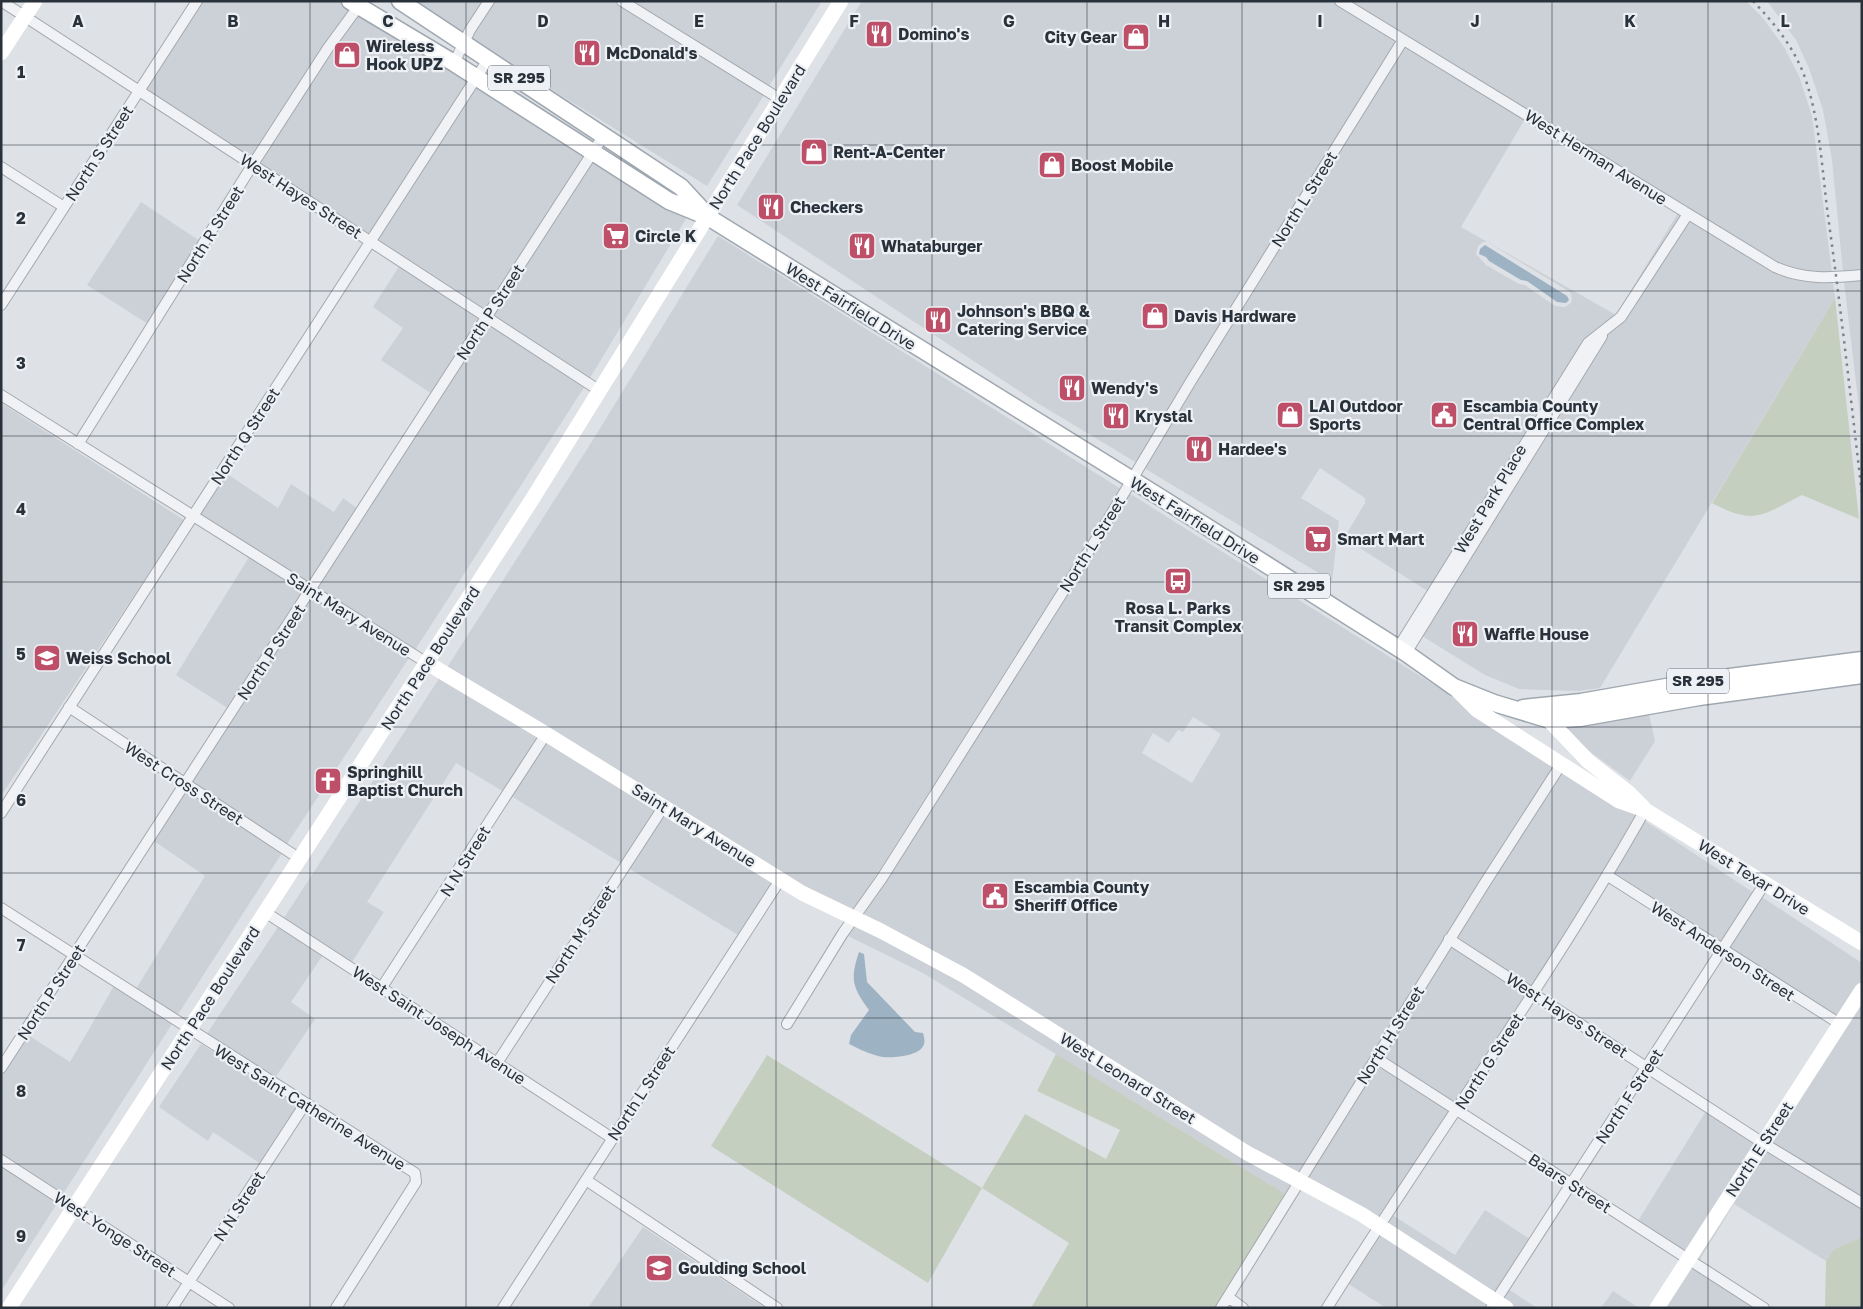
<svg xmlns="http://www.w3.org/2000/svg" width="1863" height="1309" viewBox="0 0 1863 1309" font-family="'Golos Text',sans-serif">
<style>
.built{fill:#ccd1d7;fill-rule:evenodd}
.green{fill:#c5cfc0}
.water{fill:#9db2c2}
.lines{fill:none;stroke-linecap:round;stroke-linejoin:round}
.street-casing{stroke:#a4a9af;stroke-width:12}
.primary-casing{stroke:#9fa7b0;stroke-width:19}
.street{stroke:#f0f2f5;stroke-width:10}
.secondary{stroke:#fff;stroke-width:15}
.primary{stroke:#fff;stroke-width:16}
.rail{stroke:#79838e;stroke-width:2.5;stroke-dasharray:2.5 5;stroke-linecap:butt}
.grid{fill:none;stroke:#29313b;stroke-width:1;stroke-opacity:0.55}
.labels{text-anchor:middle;stroke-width:4.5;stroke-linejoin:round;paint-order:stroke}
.shield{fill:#edf0f4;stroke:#646a72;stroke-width:1}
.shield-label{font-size:15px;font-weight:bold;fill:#29313b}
.poi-label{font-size:16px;font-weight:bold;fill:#29313b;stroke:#edf0f4;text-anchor:start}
.street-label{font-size:16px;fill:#29313b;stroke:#edf0f4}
.grid-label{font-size:16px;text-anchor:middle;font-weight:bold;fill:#29313b;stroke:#edf0f4;stroke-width:4.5;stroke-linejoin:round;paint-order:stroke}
</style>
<rect width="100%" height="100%" fill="#dee2e6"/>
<path class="built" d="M202 1H339L351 9 252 158 146 89Z
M410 1H484L463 35Z
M494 1H613L764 95 707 186 470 39Z
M632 1H822L769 86Z
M862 1H1331L1397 42 1137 463 1039 404 737 205Z
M1350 1H1746L1762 17 1784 47 1799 76 1812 116 1832 273 1816 274 1788 267 1777 262Z
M1767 1H1862V270L1843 272 1832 160 1823 110 1809 68 1796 40Z
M359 13 468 81 370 234 259 163 332 51Z
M1404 46 1525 119 1461 227 1616 315 1678 213 1682 216 1618 314 1584 341 1429 592 1344 538 1365 503V498L1320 468 1301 498 1339 521 1332 581 1144 468ZM1483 242H1487L1570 292 1572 298 1571 303 1565 307 1555 306 1525 285 1519 284 1486 265 1476 254 1478 246Z
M476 86 587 155 487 310 377 239Z
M594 159 687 217 590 378 494 315Z
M141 202 200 241 148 324 87 285Z
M1689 220 1784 276 1805 282 1833 283 1835 298 1600 688 1578 691 1519 689 1485 675 1422 636 1608 335 1625 319Z
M718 236 1121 489 853 912 806 889 446 669 591 443Z
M400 265 481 318 432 394 381 360 403 328 373 307Z
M1862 279V433L1844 282Z
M488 323 585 386 415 650 317 588Z
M1 403 184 520 1 796Z
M226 473 278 508 291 484 334 512 343 498 358 509 310 584 199 514Z
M1129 493 1463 703 1555 765 1494 860 1297 1176 861 916ZM1193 717 1221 734 1192 783 1142 753 1153 733 1169 743 1178 730 1183 732Z
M249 557 305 592 229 709 176 675Z
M312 597 409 658 287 844 192 782Z
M440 677 539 736 504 792 456 763 367 902 384 912 352 962 284 918Z
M1649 714 1655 741 1630 781 1585 748 1564 726Z
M547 740 657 808 621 863 511 796Z
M1563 770 1637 816 1604 874 1532 986 1456 937Z
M186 791 282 853 177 1016 136 989 205 876 154 841Z
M664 812 774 881 738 935 628 868Z
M1645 821 1754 893 1722 944 1614 874Z
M1762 897 1862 963V982L1839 1018 1729 949Z
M855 925 926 960 1293 1185 1287 1195 923 973 846 935Z
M278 927 323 955 291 1002 315 1019 275 1078 206 1035Z
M1450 946 1527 994 1456 1103 1382 1056Z
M114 986 172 1024 63 1194 1 1154V1076L28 1035 70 1062Z
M1862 998V1197L1770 1141Z
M201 1044 299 1105 261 1164 213 1132 208 1141 159 1107Z
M1377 1065 1450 1111 1377 1219 1305 1180Z
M1706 1111 1757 1145 1687 1253 1638 1221Z
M1764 1149 1862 1209V1237L1834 1249 1826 1261 1734 1204 1699 1261 1694 1258Z
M3 1167 58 1202 1 1291V1169Z
M1485 1210 1530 1239 1494 1294 1384 1223 1391 1214 1455 1255Z
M643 1227 765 1308H588Z
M1379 1232 1489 1302 1485 1308H1386L1347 1283Z
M1689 1266 1753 1307 1752 1308H1662Z
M1508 1289 1537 1308H1515L1502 1299Z
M1613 1291 1639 1308H1601Z"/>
<path class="green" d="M1835 298 1859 519 1802 495C1762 515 1755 526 1712 503Z
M1056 1054 1287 1195 1216 1308H1031L1069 1243 982 1188 928 1283 711 1146 767 1055 982 1188 1025 1114 1106 1159 1120 1130 1037 1091Z
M1862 1237V1308H1827L1825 1306 1826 1261 1834 1249Z"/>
<path class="water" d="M1485 245 1567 296 1569 300 1566 303 1557 302 1527 281 1521 280 1489 261 1486 257 1479 254 1480 249Z
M859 952 864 954 867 982 915 1032 923 1033C924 1036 925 1041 924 1044 921 1057 888 1059 878 1056 867 1053 859 1049 849 1044L851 1035 869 1010C852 987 850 979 859 952Z"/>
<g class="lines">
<g class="street-casing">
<path id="street" d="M1 1 600 391
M622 1 780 99
M1340 1 1775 267C1804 280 1830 278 1862 275
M454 63 470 30 489 1
M1 167 64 207
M1 305 197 1
M1 395 427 663
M78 444 253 164 328 48 361 3
M1398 648 1588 343 1621 317 1688 214
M1406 653 1602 336
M69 707 300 859
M1 813 489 58
M1608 876 1840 1024
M1 908 415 1173 416 1182 336 1308
M265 912 612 1138
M1449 939 1763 1143 1862 1203
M382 987 546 734
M787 1024 843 933 882 878 1097 538 1191 381 1403 40
M1376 1058 1764 1308
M497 1063 664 806
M1 1068 604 135
M1 1160 229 1308
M586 1180 777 1308
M1228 1297 1243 1308
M172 1308 305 1104
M503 1308 780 880
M1221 1308 1483 886 1562 763
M1327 1308C1431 1141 1548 982 1645 810
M1491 1308 1765 883"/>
</g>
<g class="primary-casing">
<path id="primary" d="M350 1 454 63 669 201 708 217 1155 494 1406 653 1454 687 1494 703 1550 720 1580 718 1699 697 1862 675
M400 1 681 187 705 213
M1523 708 1581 702 1706 680 1862 660"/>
</g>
<use href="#street" class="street"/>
<path class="secondary" d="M1 53 35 1
M427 663 546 734 802 893 881 931 963 975 1247 1153 1361 1214 1506 1308
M1455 688 1477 710 1619 801 1645 810 1862 943
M1543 714 1588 761 1629 793 1643 807
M9 1308 533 498 841 1
M1657 1308 1862 990"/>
<use href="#primary" class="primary"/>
<path class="rail" d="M1753 1C1774 23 1793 46 1804 75 1820 119 1822 170 1828 216 1841 309 1851 401 1862 494"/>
</g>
<path class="grid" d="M155 1V1308M310 1V1308M466 1V1308M621 1V1308M776 1V1308M932 1V1308M1087 1V1308M1242 1V1308M1397 1V1308M1552 1V1308M1708 1V1308M1 145H1862M1 291H1862M1 436H1862M1 582H1862M1 727H1862M1 873H1862M1 1018H1862M1 1164H1862"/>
<defs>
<g id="restaurant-square" transform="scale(1.4375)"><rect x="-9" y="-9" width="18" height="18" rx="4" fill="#be4f69" stroke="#edf0f4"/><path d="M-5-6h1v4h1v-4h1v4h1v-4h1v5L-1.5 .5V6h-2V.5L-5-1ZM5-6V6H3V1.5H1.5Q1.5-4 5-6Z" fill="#fff"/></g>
<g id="shop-square" transform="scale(1.4375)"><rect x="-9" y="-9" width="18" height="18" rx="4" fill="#be4f69" stroke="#edf0f4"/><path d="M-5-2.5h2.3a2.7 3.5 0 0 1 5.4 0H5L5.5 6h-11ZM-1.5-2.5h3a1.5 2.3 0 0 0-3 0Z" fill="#fff"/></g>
<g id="supermarket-square" transform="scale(1.4375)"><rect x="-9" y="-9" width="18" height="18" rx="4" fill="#be4f69" stroke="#edf0f4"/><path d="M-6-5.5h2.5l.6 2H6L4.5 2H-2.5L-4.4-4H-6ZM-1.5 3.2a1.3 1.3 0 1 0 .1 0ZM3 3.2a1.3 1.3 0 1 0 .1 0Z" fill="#fff"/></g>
<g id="civic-square" transform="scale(1.4375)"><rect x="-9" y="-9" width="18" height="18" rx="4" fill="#be4f69" stroke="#edf0f4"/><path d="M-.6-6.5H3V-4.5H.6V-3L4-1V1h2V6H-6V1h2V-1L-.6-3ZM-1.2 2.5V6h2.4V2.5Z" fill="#fff"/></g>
<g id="bus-square" transform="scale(1.4375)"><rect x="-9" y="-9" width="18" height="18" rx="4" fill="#be4f69" stroke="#edf0f4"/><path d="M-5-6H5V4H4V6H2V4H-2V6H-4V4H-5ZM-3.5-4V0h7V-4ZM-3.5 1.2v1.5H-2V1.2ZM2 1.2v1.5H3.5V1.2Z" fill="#fff"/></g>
<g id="school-square" transform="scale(1.4375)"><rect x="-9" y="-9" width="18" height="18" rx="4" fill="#be4f69" stroke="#edf0f4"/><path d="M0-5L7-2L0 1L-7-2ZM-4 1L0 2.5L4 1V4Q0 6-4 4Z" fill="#fff"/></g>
<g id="church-square" transform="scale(1.4375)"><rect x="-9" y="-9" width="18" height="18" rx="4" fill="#be4f69" stroke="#edf0f4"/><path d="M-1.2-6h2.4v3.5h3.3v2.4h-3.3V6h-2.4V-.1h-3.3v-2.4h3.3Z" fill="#fff"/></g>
</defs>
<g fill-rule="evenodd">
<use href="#restaurant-square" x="879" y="34"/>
<use href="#shop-square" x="1136" y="37"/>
<use href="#restaurant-square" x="587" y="53"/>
<use href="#shop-square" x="347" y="55"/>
<use href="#shop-square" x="814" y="152"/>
<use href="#shop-square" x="1052" y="165"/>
<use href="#restaurant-square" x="771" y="207"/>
<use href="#supermarket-square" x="616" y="236"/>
<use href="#restaurant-square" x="862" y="246"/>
<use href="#shop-square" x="1155" y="316"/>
<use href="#restaurant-square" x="938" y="320"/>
<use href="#restaurant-square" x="1072" y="388"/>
<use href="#shop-square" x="1290" y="415"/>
<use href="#civic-square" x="1444" y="415"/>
<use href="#restaurant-square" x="1116" y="416"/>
<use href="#restaurant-square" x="1199" y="449"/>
<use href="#supermarket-square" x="1318" y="539"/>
<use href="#bus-square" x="1178" y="581"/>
<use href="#restaurant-square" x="1465" y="634"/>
<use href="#school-square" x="47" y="658"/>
<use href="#church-square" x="328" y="781"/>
<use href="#civic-square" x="995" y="896"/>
<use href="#school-square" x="659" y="1268"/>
</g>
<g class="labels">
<g class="shield">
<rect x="488" y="65.5" width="62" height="25" rx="4"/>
<rect x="1268" y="573.5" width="62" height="25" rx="4"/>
<rect x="1667" y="668.5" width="62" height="25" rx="4"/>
</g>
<g class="shield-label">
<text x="519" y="83">SR 295</text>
<text x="1299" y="591">SR 295</text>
<text x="1698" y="686">SR 295</text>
</g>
<g class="poi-label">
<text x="898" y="40">Domino's</text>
<text x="1117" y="43" text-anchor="end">City Gear</text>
<text x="366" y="52">Wireless<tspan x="366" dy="18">Hook UPZ</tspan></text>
<text x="606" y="59">McDonald's</text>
<text x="833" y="158">Rent-A-Center</text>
<text x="1071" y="171">Boost Mobile</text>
<text x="790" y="213">Checkers</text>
<text x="635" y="242">Circle K</text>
<text x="881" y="252">Whataburger</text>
<text x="957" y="317">Johnson's BBQ &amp;<tspan x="957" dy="18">Catering Service</tspan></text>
<text x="1174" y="322">Davis Hardware</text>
<text x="1091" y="394">Wendy's</text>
<text x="1309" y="412">LAI Outdoor<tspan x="1309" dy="18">Sports</tspan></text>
<text x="1463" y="412">Escambia County<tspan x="1463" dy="18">Central Office Complex</tspan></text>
<text x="1135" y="422">Krystal</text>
<text x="1218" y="455">Hardee's</text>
<text x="1337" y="545">Smart Mart</text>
<text x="1178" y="614" text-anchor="middle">Rosa L. Parks<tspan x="1178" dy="18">Transit Complex</tspan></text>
<text x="1484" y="640">Waffle House</text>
<text x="66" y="664">Weiss School</text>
<text x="347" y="778">Springhill<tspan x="347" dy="18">Baptist Church</tspan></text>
<text x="1014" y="893">Escambia County<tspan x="1014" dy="18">Sheriff Office</tspan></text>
<text x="678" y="1274">Goulding School</text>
</g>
<g class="street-label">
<text transform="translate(757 137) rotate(-58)" y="6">North Pace Boulevard</text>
<text transform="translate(99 153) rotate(-57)" y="6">North S Street</text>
<text transform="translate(1596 157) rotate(32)" y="6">West Herman Avenue</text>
<text transform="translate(301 196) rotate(33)" y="6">West Hayes Street</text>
<text transform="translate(1304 199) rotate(-58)" y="6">North L Street</text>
<text transform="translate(210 234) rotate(-58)" y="6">North R Street</text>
<text transform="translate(851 306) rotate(32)" y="6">West Fairfield Drive</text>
<text transform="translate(490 312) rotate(-57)" y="6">North P Street</text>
<text transform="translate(245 436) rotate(-57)" y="6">North Q Street</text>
<text transform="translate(1490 499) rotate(-59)" y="6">West Park Place</text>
<text transform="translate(1195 520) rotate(32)" y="6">West Fairfield Drive</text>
<text transform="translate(1092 544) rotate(-58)" y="6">North L Street</text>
<text transform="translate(349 614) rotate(32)" y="6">Saint Mary Avenue</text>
<text transform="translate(271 652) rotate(-57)" y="6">North P Street</text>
<text transform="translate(430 658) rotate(-57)" y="6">North Pace Boulevard</text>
<text transform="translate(184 783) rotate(33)" y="6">West Cross Street</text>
<text transform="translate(694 825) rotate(32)" y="6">Saint Mary Avenue</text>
<text transform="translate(465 861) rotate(-58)" y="6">N N Street</text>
<text transform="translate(1754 877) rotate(32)" y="6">West Texar Drive</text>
<text transform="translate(580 934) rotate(-57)" y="6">North M Street</text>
<text transform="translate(1723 951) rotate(33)" y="6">West Anderson Street</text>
<text transform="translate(51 992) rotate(-57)" y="6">North P Street</text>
<text transform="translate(210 998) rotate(-57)" y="6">North Pace Boulevard</text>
<text transform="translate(1567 1015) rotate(33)" y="6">West Hayes Street</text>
<text transform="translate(439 1025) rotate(33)" y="6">West Saint Joseph Avenue</text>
<text transform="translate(1390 1035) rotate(-58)" y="6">North H Street</text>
<text transform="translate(1489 1061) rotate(-57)" y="6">North G Street</text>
<text transform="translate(1128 1078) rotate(32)" y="6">West Leonard Street</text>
<text transform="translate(641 1093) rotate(-57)" y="6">North L Street</text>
<text transform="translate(1629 1096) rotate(-57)" y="6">North F Street</text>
<text transform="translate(310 1107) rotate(32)" y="6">West Saint Catherine Avenue</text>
<text transform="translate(1759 1149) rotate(-57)" y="6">North E Street</text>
<text transform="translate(1570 1183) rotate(33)" y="6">Baars Street</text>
<text transform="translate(239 1206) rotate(-57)" y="6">N N Street</text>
<text transform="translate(115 1234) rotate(33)" y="6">West Yonge Street</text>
</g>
</g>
<g class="grid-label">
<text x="78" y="27">A</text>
<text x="233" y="27">B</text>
<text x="388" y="27">C</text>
<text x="543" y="27">D</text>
<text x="699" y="27">E</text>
<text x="854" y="27">F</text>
<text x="1009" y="27">G</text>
<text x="1164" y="27">H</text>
<text x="1320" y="27">I</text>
<text x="1475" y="27">J</text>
<text x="1630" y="27">K</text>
<text x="1785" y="27">L</text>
<text x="21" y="78">1</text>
<text x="21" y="224">2</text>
<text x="21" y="369">3</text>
<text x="21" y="515">4</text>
<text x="21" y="660">5</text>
<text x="21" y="806">6</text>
<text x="21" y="951">7</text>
<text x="21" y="1097">8</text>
<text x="21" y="1242">9</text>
</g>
<rect width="1863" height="1309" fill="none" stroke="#29313b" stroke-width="5"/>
</svg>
